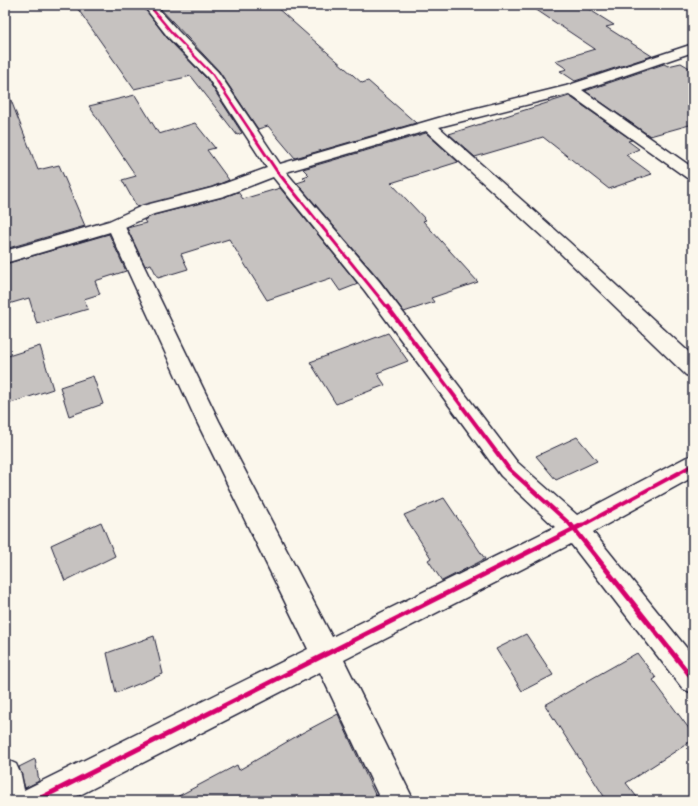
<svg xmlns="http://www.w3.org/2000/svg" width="698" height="806" viewBox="0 0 698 806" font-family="Pangolin,sans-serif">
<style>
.building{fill:#c6c2c0;stroke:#22223b}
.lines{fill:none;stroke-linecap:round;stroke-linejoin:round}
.minor-casing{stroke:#22223b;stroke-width:3}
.minor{fill:#fbf7ec;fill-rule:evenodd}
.cycleway-far3-casing{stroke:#fbf7ec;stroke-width:4}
.cycleway-far2-casing{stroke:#fbf7ec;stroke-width:5}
.cycleway-far1-casing{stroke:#fbf7ec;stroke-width:6}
.cycleway-casing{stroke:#fbf7ec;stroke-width:8}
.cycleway-far3{stroke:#d6006c;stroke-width:2.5}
.cycleway-far2{stroke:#d6006c;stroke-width:3}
.cycleway-far1{stroke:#d6006c;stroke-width:4}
.cycleway{stroke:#d6006c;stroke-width:5}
</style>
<rect width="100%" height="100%" fill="#fbf7ec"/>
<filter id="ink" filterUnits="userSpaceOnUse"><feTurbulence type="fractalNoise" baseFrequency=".025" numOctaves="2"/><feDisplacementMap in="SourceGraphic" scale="8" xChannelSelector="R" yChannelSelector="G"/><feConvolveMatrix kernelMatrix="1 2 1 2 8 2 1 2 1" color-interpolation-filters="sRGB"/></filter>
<g filter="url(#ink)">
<path class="building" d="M75 5H142L167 38 207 79 242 133 237 135 191 76 134 89Z
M157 5H264L267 8 275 6 362 83 368 81 416 123 295 158 268 126 258 129 219 71Z
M529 5H582L614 25 606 27 652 56 575 81 560 71 567 69 555 61 595 49Z
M681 63 693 70V124L650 136 585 91 664 64 668 66Z
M5 90H7L38 170 59 165 85 226 5 249Z
M135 95 159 134 195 123 215 148 207 150 229 180 212 187 137 207 122 180 136 176 89 106Z
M569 96 632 140 628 141 639 149 626 155 652 174 609 189 543 137 475 157 449 134Z
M426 133 458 162 391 183 426 220 423 221 478 282 431 298 434 302 404 312 380 280 297 183 306 180 303 177 309 175 303 169Z
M280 188 358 284 340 291 331 278 267 300 229 239 181 254 188 269 158 278 151 264 145 266 127 228 146 223 144 220 154 215 224 197 238 192 243 199Z
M109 234 126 271 95 281 100 294 84 299 88 309 37 324 29 298 5 305V277L8 276 5 264Z
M388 333 408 361 377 373 385 385 336 404 310 362Z
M40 346 53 389 5 405V357Z
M93 376 103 404 69 416 60 387Z
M577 437 597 461 556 480 536 456Z
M444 498 485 559 442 581 428 560 431 558 404 515Z
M101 522 115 556 65 581 51 545Z
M526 634 553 675 522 691 496 649Z
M154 636 163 674 116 693 107 653Z
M637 653 656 678 653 680 693 734V740L626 783 640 801H607L545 705Z
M338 714 378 801H169L237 765 239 770 302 733Z
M35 759 39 781 25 788 19 767Z"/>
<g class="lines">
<g class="minor-casing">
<path id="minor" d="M143 5H155L178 31 218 72 280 164 452 114 566 86 693 44V52L582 90 693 168V180L687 178 569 94 439 127 568 241 693 356V377L686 375 556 249 426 131 286 172 379 281 517 462 577 515 685 458 693 455V477L593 532 693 656V693L683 689 571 544 344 660 414 801H381L320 672 68 801H5V759L16 764 21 775 24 790 308 649 197 422 110 232 5 263V251L109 221 142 206 212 188 267 168 208 78 168 37ZM273 177 365 291 501 476 555 527 332 637 219 421 125 227 154 214 224 196Z"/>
</g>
<use href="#minor" class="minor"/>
<g class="cycleway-far3-casing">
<path id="cycleway-far3" d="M149 5 173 34 213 75 253 135"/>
</g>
<g class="cycleway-far2-casing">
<path id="cycleway-far2" d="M252 134 276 170 387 307"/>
</g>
<g class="cycleway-far1-casing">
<path id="cycleway-far1" d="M387 306 509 469 572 526
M581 526 693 465"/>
</g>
<g class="cycleway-casing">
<path id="cycleway" d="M571 525 693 679
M35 801 582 525"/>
</g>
<use href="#cycleway-far3" class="cycleway-far3"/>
<use href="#cycleway-far2" class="cycleway-far2"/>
<use href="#cycleway-far1" class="cycleway-far1"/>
<use href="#cycleway" class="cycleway"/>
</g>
</g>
<rect width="698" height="806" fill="none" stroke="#fbf7ec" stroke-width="20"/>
<rect x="10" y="10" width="678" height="786" fill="none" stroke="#22223b" stroke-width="1.5" filter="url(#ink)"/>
</svg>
